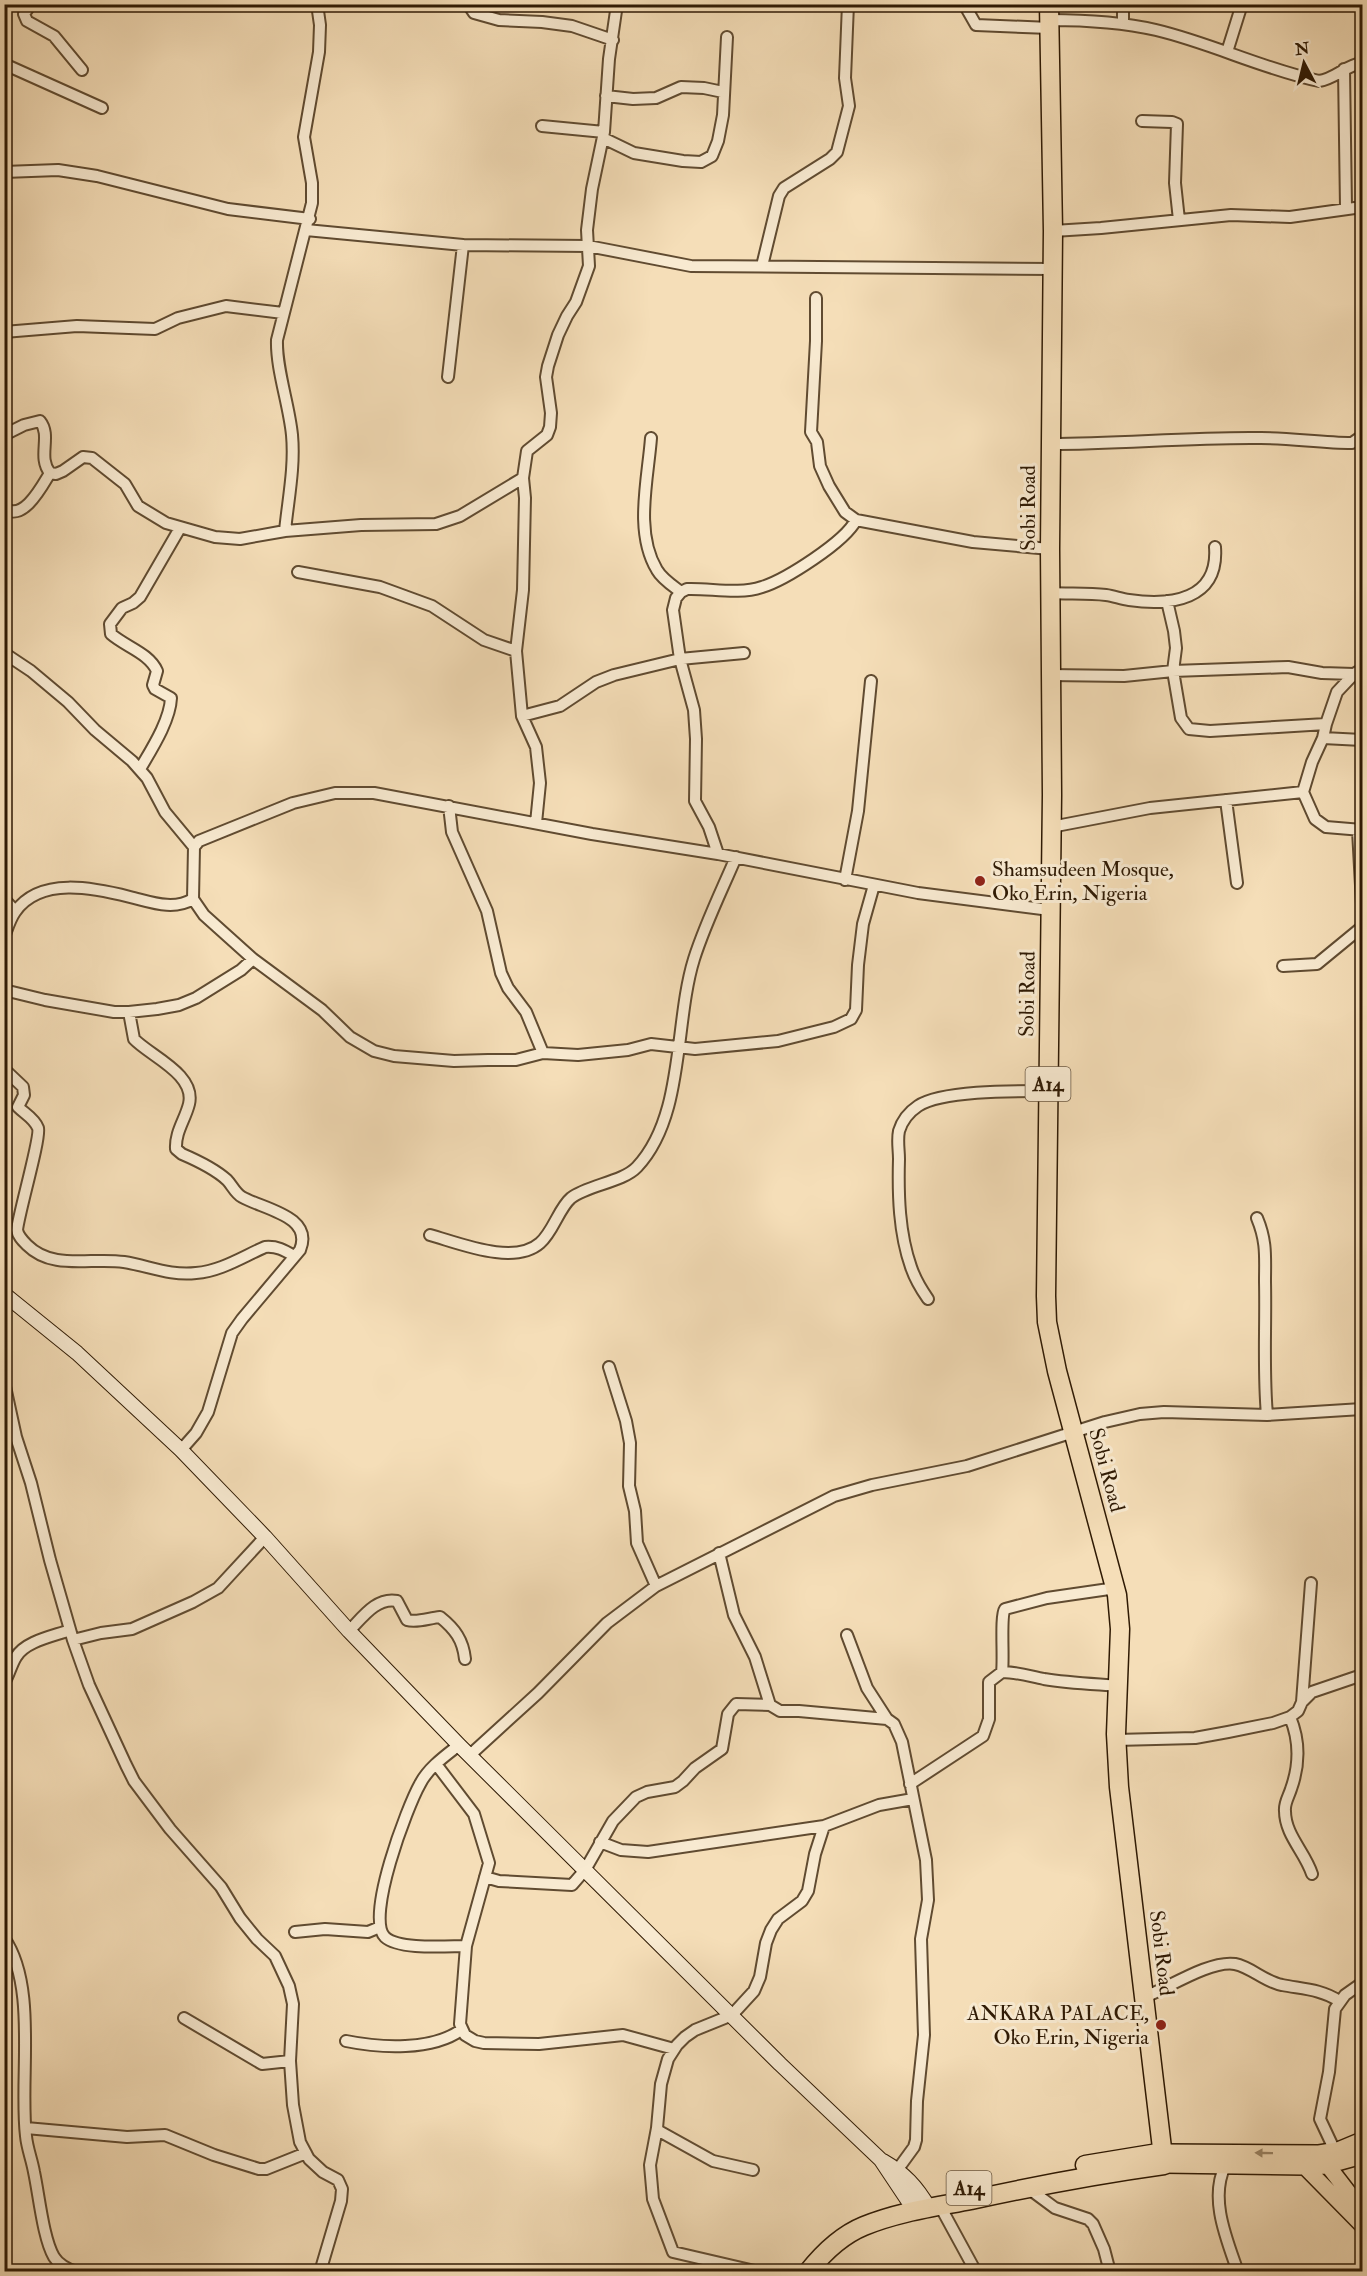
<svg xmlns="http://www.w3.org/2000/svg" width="1367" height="2276" viewBox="0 0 1367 2276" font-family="'IM FELL Double Pica',serif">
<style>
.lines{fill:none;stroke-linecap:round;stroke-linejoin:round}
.street-casing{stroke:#604b31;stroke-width:14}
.secondary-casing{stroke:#2f1a04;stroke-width:16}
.primary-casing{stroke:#2f1a04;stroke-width:18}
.highway-casing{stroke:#2f1a04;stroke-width:21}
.street{stroke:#f8ead1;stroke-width:10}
.secondary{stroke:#f8ead1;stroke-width:14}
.primary{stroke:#f5deb8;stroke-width:15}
.highway{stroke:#f5deb8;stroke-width:18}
.oneway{fill:#9c8667}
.poi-dot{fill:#8f2418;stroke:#f8ead1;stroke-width:2}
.labels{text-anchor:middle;stroke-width:6;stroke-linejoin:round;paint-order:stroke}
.shield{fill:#f8ead1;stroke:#6b5842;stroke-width:1.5}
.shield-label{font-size:20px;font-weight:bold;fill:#2f1a04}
.street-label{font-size:21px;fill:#2f1a04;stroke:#f8ead1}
.poi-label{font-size:21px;fill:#2f1a04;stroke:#f8ead1;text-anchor:start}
</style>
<rect width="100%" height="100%" fill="#f5deb8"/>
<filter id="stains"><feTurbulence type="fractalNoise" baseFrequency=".00333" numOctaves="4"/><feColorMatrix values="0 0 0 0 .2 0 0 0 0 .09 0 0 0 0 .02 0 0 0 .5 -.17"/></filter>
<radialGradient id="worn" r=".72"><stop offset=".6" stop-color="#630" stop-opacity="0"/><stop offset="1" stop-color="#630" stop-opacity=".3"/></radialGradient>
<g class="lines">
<g class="street-casing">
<path id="street" d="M31 4 24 14 27 21 54 36 82 70
M468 4 474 13 499 20 542 22 572 26 613 40
M964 4 976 25 1050 28
M1123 4V24
M1050 20C1085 20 1121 22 1156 30 1211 43 1263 69 1319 81 1335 79 1346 65 1362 63
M1227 52 1242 4
M4 64 102 108
M1344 69 1346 208
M606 96 633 99 656 98 681 87 704 88 723 92
M1142 121 1172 122 1177 124 1175 183 1179 220
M542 126 604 132
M603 138 634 153 683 161 701 162 712 156 718 141 723 115 727 37
M4 172 58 170 97 176 228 209 310 219
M306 230 463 245 588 246 691 266 1053 269
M1053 231 1101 228 1231 215 1290 217 1362 207
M762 266 779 196 784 188 830 159 837 152 849 106 845 78 848 4
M816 298V341L811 432 817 442 820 466 829 486 845 512 856 520 973 542 1050 549
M4 332 77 326 155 329 178 318 226 306 283 313
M448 377 463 245
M4 435 24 425 40 421C52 436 37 457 50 473
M651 438C648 479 634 532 657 570 662 579 673 586 681 592
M1050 444C1121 444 1190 437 1261 438 1291 438 1322 443 1352 443L1362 436
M50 473 56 474 63 471 83 457 92 458 125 484 138 506 166 523 215 537 240 539 285 531 361 525 436 524 460 516 523 478
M4 508C23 523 42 486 50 473
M285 531C288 500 295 467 292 435 289 404 276 369 277 340L312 203V183L304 137 319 52 320 25 317 4
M298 572 380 587 432 606 484 640 516 651
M1050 593C1069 594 1088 593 1106 595 1114 596 1121 599 1129 600 1171 606 1219 600 1215 547
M1167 601 1174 631 1176 648 1173 671 1181 718 1189 729 1210 731 1326 724
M4 653 31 671 68 702 95 730 132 761 147 778 165 812 194 847
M1362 669 1354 674 1337 692 1326 724 1323 738 1312 762 1303 792 1315 819 1326 827 1362 830
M1050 675 1124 676 1173 671 1288 667 1322 673 1354 674
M522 716 560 706 596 682 614 675 680 659 744 653
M1323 738 1362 740
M140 769C151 750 170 721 171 698L155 689 153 685 157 671C149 653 126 647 111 634L110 624 122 608 133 603 140 597 180 528
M1226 800 1237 883
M449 806 452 832 487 911 501 973 508 988 526 1012 543 1053
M536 823 540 783 536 747 522 716 516 651 523 590 525 498 523 478 527 451 547 435 550 427 551 413 546 377 548 366 558 335 567 316 576 302 589 266 587 230 592 189 604 132 609 59 617 4
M1051 827 1150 808 1303 792
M1358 830 1362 904
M718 854 709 827 695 801 696 739 694 710 680 659 673 610 676 598 681 592 687 589C711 588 738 595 762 587 785 580 845 542 856 520
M845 880 858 811 871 681
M4 899 15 911
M193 899 204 915 253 959 322 1010 350 1037 374 1051 394 1056 454 1061 488 1060H516L543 1053 578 1055 628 1050 651 1044 695 1049 778 1041 834 1027 851 1019 856 1010 858 965 863 924 874 885
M4 937C7 929 10 919 15 912 40 876 94 888 130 897 151 902 173 911 193 899L194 847 199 841 293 803 335 793H374L592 834 718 854 918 893 1050 910
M1283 966 1317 964 1362 927
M4 990 45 1000 114 1012H129L157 1009 179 1005 196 998 241 970 253 959
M129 1012 134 1039C150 1056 196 1074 189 1104 185 1120 175 1132 176 1149L182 1154C196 1160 215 1169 227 1180 232 1185 235 1193 242 1197 263 1209 314 1216 300 1250L242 1319 232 1333 208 1412 196 1433 181 1450
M4 1069 23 1087 24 1095 18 1107C25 1114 34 1118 38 1128 41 1137 19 1212 17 1230 18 1236 22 1240 27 1245 53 1271 91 1257 124 1262 149 1266 170 1276 196 1273 221 1271 242 1257 265 1247 277 1246 284 1250 294 1256
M1257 1218C1267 1242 1265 1257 1265 1282 1266 1326 1263 1371 1267 1415
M430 1235C459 1243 514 1266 540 1243 553 1232 559 1208 571 1198 588 1185 623 1182 637 1167 685 1116 674 1023 694 959 705 924 722 890 736 857
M928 1299C921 1289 915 1279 911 1267 899 1233 898 1195 899 1159 899 1150 897 1140 899 1131 902 1121 909 1112 918 1106 942 1090 1018 1091 1048 1091
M609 1367 626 1421 630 1443 629 1486 635 1511 637 1543 656 1586
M4 1382 16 1437 31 1483 50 1560 73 1640 89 1685 126 1765 134 1781 170 1829 221 1887 240 1918 257 1939 275 1956 289 1986 293 2004 290 2061 293 2105 300 2142 309 2159 323 2172 338 2180 342 2189 341 2201 320 2272
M719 1553 734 1615 755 1657 770 1705 780 1711H799L887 1719 894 1724 902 1742 926 1860 928 1900 921 1939 924 2035 917 2101 916 2140 914 2147 898 2169
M349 1631C362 1618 376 1597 397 1601L407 1620C417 1623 429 1618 440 1617 455 1629 463 1640 465 1659
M847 1635 867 1688 887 1719
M73 1640 101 1633 132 1629 193 1602 218 1588 265 1537
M1002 1672C1017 1672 1029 1676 1044 1679 1068 1683 1094 1684 1119 1686
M4 1683C9 1675 11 1665 16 1657 25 1641 54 1636 70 1630
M1302 1702 1312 1692 1362 1675
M1290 1717C1300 1741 1300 1764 1291 1789 1289 1796 1284 1803 1285 1811 1285 1835 1305 1852 1312 1874
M1116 1740 1195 1738 1228 1732 1273 1723 1290 1717 1298 1711 1302 1702 1311 1583
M459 1745C445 1756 428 1768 420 1784 407 1807 365 1918 385 1937 399 1950 447 1946 466 1946
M470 1755 538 1693 607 1623 656 1586 834 1496 872 1485 967 1466 1105 1422 1140 1414 1164 1412 1267 1415 1362 1409
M436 1764 474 1814 489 1863 466 1946 460 2024 465 2035 475 2041 484 2043 539 2044 623 2035 674 2049
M910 1784 983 1736 989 1719V1682L1002 1672C1004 1659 1000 1616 1005 1609L1047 1598 1116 1588
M600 1842 621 1850 648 1852 824 1826
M485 1877 499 1881 572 1885 585 1870 613 1821 636 1797 647 1792 675 1787 683 1781 695 1768 722 1749 728 1714 736 1704 770 1705
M295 1932 325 1929 368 1932 380 1927
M4 1938C38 1986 19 2079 26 2136 27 2148 32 2160 34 2172 39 2195 43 2238 54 2257 59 2265 67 2269 76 2272
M1145 1997C1168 1988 1210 1960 1235 1964 1251 1967 1265 1982 1282 1985 1302 1989 1321 1989 1339 2001
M184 2018 262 2064 290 2061
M346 2041C380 2048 432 2051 461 2030
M26 2128 127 2137 165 2135 214 2155 259 2169H266L306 2153
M657 2128 650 2165 653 2199 673 2252 759 2272
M1335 2151 1320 2119 1329 2072 1335 2009 1345 1995 1362 1983
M1225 2166C1209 2199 1227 2240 1238 2272
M753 2170 713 2161 659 2131 657 2128 661 2084 668 2059 677 2045 685 2037 695 2030 732 2015 754 1991 760 1977 766 1943 771 1930 778 1919 802 1901 808 1891 815 1854 824 1826 879 1805 913 1799
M1028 2188 1055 2208 1088 2219 1093 2224 1104 2249 1110 2272
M940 2206 976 2272"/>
</g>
<g class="secondary-casing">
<path id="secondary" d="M4 1294 77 1353 181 1450 265 1537 349 1631 459 1745 780 2064 881 2160 915 2211
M883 2161C904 2173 917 2187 929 2208"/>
</g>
<g class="primary-casing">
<path id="primary" d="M1164 2152 1319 2153 1338 2150 1362 2140
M1322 2158 1362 2210
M1302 2164 1362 2225
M1164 2165 1304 2167 1326 2166 1362 2156"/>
</g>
<g class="highway-casing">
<path id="highway" d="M1085 2165 1164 2152
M808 2272C823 2253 842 2235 864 2226 898 2212 935 2207 971 2200 1035 2186 1099 2174 1164 2165L1119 1787 1116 1734 1120 1629 1117 1595 1057 1371 1047 1322 1046 1296 1052 795 1050 549 1053 231 1049 4"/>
</g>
<use href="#street" class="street"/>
<use href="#secondary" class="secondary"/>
<use href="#primary" class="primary"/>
<use href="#highway" class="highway"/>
</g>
<defs><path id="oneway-solid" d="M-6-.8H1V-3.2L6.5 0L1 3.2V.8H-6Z" transform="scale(1.5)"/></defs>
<use class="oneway" href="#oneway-solid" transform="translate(1264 2153) rotate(-179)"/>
<g class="poi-dot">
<circle cx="980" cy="881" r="6"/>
<circle cx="1161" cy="2025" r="6"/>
</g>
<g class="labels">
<g class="shield">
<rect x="1025.5" y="1067" width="45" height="34" rx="4.5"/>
<rect x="946.5" y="2171" width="45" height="34" rx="4.5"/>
</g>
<g class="shield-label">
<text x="1048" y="1091">A14</text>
<text x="969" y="2195">A14</text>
</g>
<g class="street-label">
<text transform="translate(1028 508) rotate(-90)" y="7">Sobi Road</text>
<text transform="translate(1027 994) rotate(-89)" y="7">Sobi Road</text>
<text transform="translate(1107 1470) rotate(75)" y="7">Sobi Road</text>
<text transform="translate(1162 1953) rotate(83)" y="7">Sobi Road</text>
</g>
<g class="poi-label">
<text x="992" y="876">Shamsudeen Mosque,<tspan x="992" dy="24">Oko Erin, Nigeria</tspan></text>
<text x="1149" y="2020" text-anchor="end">ANKARA PALACE,<tspan x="1149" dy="24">Oko Erin, Nigeria</tspan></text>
</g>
</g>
<rect width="1367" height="2276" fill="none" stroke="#f5deb8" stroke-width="24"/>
<rect x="6" y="6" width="1355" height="2264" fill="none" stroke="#2f1a04" stroke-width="3"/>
<rect x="12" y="12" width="1343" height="2252" fill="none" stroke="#2f1a04" stroke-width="1.5"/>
<g transform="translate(1304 63) rotate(353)" stroke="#f8ead1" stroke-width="4.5" paint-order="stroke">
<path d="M0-4.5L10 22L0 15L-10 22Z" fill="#2f1a04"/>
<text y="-9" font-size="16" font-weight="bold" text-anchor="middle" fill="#2f1a04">N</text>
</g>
<rect width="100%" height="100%" filter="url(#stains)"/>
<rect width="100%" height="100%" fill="url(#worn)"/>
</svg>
